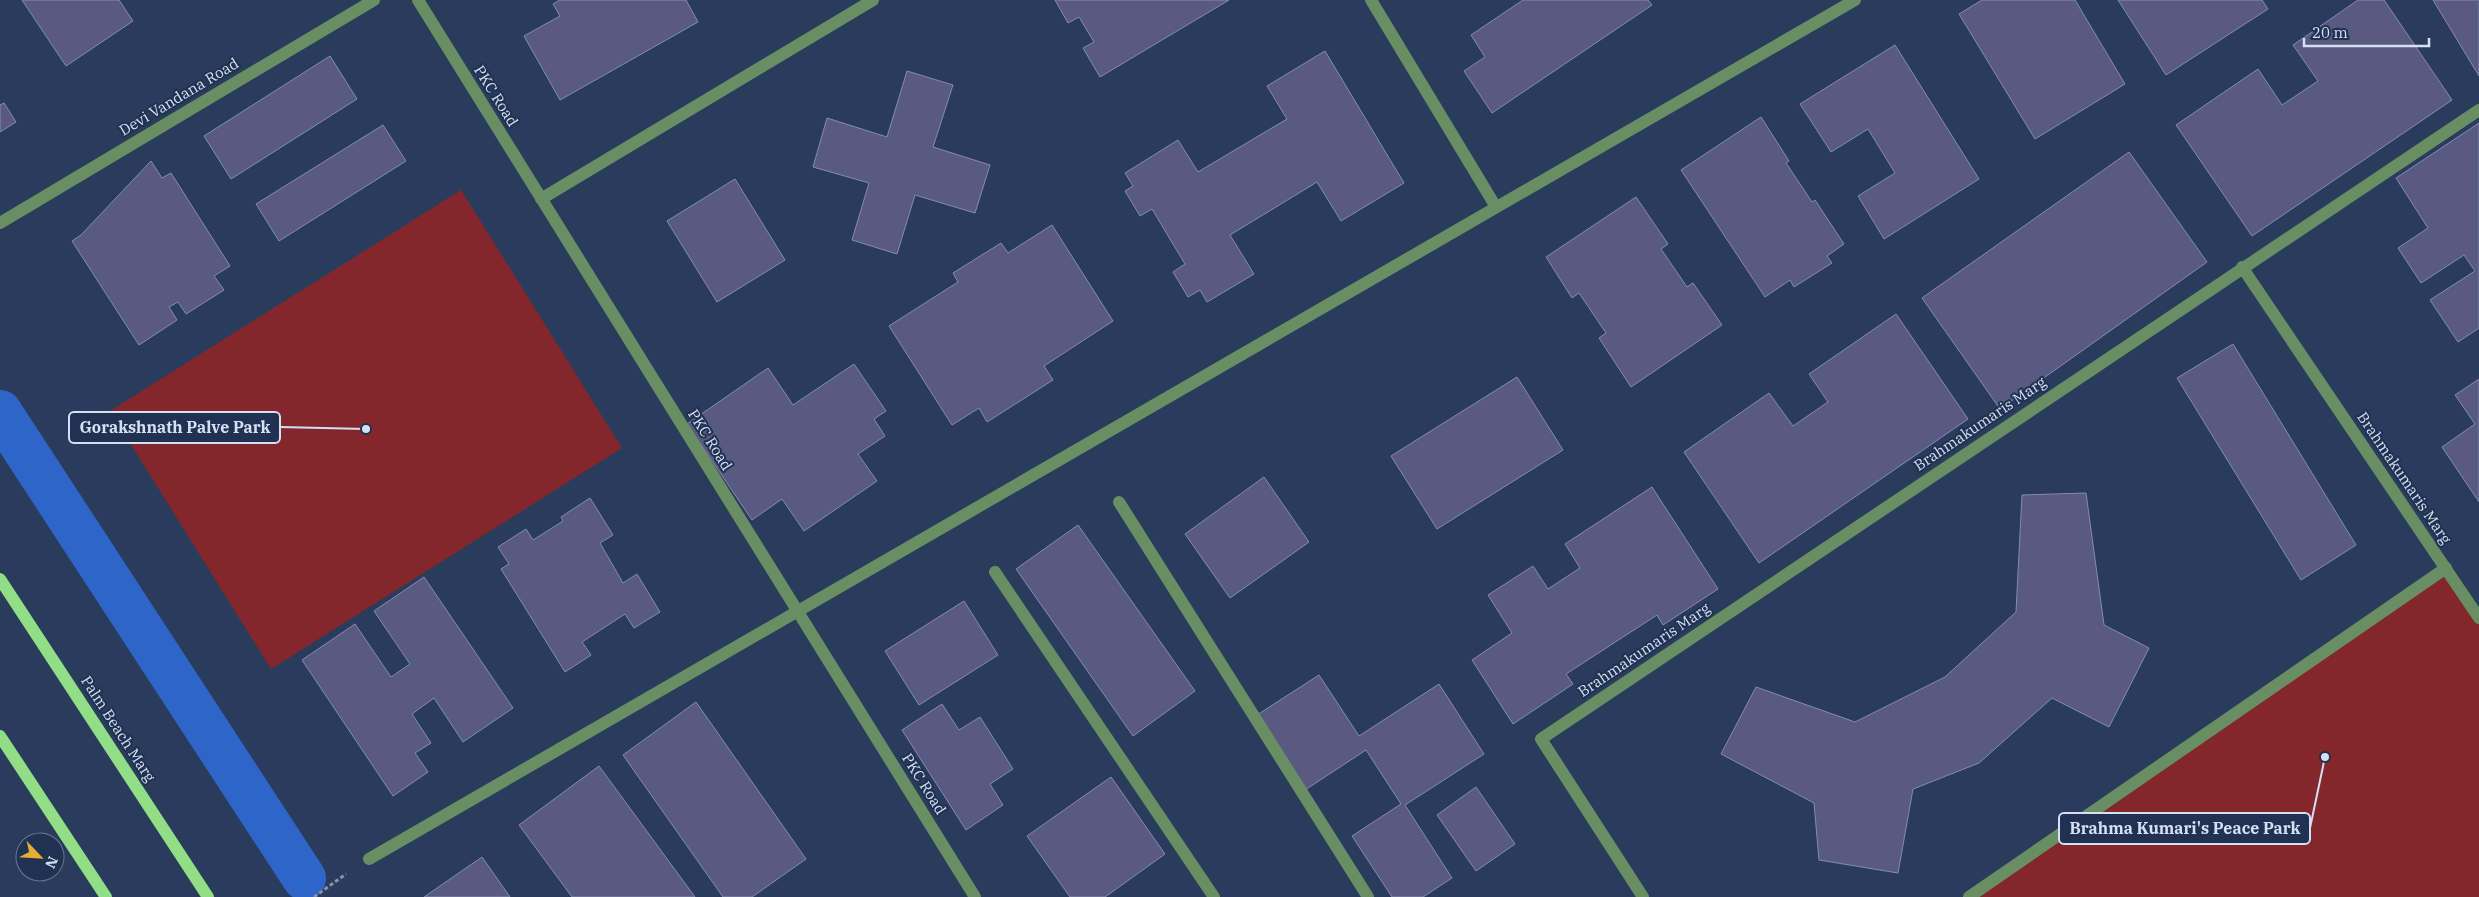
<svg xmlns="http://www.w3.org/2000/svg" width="2479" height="897" viewBox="0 0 2479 897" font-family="'IBM Plex Serif',serif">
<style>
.green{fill:#83272c}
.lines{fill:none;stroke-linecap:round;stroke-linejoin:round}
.canal{stroke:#2f65c9;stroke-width:44}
.building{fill:#585a80;stroke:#878ab3}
.path{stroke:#8391ab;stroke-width:3;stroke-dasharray:4 2.5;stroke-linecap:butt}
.minor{stroke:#698e64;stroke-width:12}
.major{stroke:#91de87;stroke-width:12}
.labels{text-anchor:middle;stroke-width:4;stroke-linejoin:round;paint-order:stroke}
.street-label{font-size:15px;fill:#d5e0f4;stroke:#203151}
.leader{fill:none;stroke:#d5e0f4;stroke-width:2}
.callout-dot{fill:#d5e0f4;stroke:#203151;stroke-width:2}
.callout{fill:#203151;stroke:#d5e0f4;stroke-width:2}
.callout-label{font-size:16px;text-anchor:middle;font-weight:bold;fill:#d5e0f4}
</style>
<rect width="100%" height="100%" fill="#2a3c5c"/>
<path class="green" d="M461 190 622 448 271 669 110 411Z
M2446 568 2479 618V897H1969Z"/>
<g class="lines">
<path class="canal" d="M0 412 304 878"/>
</g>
<path class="building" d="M22 0H119L133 21 66 66Z
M560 0H686L698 22 560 100 524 36 560 16 553 4Z
M1055 0H1229L1100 77 1083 48 1094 42 1079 17 1068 23Z
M1523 0H1648L1652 5 1492 113 1464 71 1485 57 1471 35Z
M1982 0H2075L2125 84 2035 139 1959 14Z
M2118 0H2262L2268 9 2166 75Z
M2358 0H2384L2452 100 2252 236 2176 125 2258 69 2282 105 2318 81 2293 45Z
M2433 0H2479V76Z
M1895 45 1979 179 1884 239 1858 196 1895 173 1868 129 1831 152 1800 104Z
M1325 51 1404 183 1341 221 1317 182 1230 235 1254 274 1207 302 1200 290 1188 297 1173 272 1185 264 1152 209 1140 216 1125 191 1133 186 1125 173 1178 140 1198 172 1287 119 1267 86Z
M330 56 357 99 231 179 204 136Z
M907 71 953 85 933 147 990 165 975 213 915 195 897 254 852 240 869 183 813 167 827 118 887 137Z
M4 103 16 122 0 132V105Z
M1761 117 1789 161 1786 163 1812 202 1815 200 1844 244 1827 256 1832 263 1794 287 1790 280 1765 297 1681 170Z
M2479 123V328L2458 342 2430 300 2475 271 2464 255 2421 283 2398 248 2428 228 2396 178Z
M383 125 406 161 279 241 256 204Z
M2129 152 2207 262 2000 409 1922 298Z
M151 161 162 178 171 173 230 266 214 276 224 290 186 314 178 302 169 307 177 320 139 345 72 241 81 235Z
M735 179 785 260 717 302 667 221Z
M1636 197 1668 244 1661 249 1687 287 1693 283 1722 325 1631 387 1599 338 1606 333 1579 293 1572 298 1546 257Z
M1052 225 1113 321 1044 366 1053 380 987 422 979 408 952 425 889 326 958 282 953 273 1001 243 1008 253Z
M1896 314 1968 419 1759 563 1684 452 1769 393 1793 426 1828 402 1809 374Z
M2233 344 2356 545 2301 580 2177 378Z
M854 364 886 411 874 419 885 436 858 454 877 481 804 531 782 499 752 520 687 424 768 368 793 405Z
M1517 377 1563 450 1437 529 1391 456Z
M2479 379V502L2442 447 2475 424 2455 395Z
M1264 477 1309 542 1230 598 1185 534Z
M1652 487 1718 589 1663 625 1657 615 1566 674 1573 684 1513 724 1472 660 1512 633 1488 595 1533 566 1548 589 1580 568 1565 544Z
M2086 493 2104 625 2149 648 2109 727 2052 698 1979 763 1913 789 1898 873 1819 860 1814 803 1721 754 1756 687 1855 722 1945 677 2016 612 2022 495Z
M590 498 613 535 600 543 623 583 637 574 660 612 634 628 625 614 582 642 591 655 565 672 501 569 509 564 498 547 526 529 533 540 563 521 561 517Z
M1078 525 1195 691 1133 736 1016 569Z
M424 577 513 708 463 742 434 698 412 714 431 743 415 753 428 772 393 796 302 660 355 624 391 677 410 664 374 611Z
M964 601 998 655 919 705 885 651Z
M1319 675 1359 736 1439 684 1484 754 1405 805 1452 878 1423 897H1392L1352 836 1401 804 1366 750 1305 790 1257 715Z
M696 702 806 859 752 897H723L623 755Z
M942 704 959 730 980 717 1013 769 990 784 1003 805 966 830 902 730Z
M599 766 695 897H572L519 825Z
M1111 777 1165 854 1105 897H1070L1027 836Z
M1476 787 1515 844 1476 871 1437 815Z
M482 857 510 897H424Z"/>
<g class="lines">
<path class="path" d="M314 897 346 874"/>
<path class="minor" d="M418 0 975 897
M1371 0 1496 207
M541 199 873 0
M0 223 374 0
M2242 267 2479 618
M1119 502 1368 897
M995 572 1214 897
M369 859 1855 0
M1643 897 1541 739 2479 110
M1969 897 2446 568"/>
<path class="major" d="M0 579 208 897
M0 736 106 897"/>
</g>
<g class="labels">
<g class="street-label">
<text transform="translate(496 96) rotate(58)" y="5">PKC Road</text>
<text transform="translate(179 97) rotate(-31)" y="5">Devi Vandana Road</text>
<text transform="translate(1980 424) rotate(-34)" y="5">Brahmakumaris Marg</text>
<text transform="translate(710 440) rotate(58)" y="5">PKC Road</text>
<text transform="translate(2404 478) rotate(56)" y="5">Brahmakumaris Marg</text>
<text transform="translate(1644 650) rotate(-34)" y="5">Brahmakumaris Marg</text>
<text transform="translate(118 729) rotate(57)" y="5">Palm Beach Marg</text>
<text transform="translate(924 784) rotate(58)" y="5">PKC Road</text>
</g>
</g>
<path class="leader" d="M366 429L280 427M2325 757L2310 828"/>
<g class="callout-dot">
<circle cx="366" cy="429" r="5"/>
<circle cx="2325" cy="757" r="5"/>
</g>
<g class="callout">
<rect x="69" y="412" width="211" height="31" rx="5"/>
<rect x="2059" y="813" width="251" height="31" rx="5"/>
</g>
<g class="callout-label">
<text x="175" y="433">Gorakshnath Palve Park</text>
<text x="2185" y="834">Brahma Kumari's Peace Park</text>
</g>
<g transform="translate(40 857) rotate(115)"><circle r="24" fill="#203151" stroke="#687792"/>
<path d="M0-4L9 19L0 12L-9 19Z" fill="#e6ad36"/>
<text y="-8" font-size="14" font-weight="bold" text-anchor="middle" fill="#d5e0f4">N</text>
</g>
<path d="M2304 38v8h125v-8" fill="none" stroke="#d5e0f4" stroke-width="2.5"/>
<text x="2312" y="38" font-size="15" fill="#d5e0f4" stroke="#203151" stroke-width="4" paint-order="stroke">20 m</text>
</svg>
